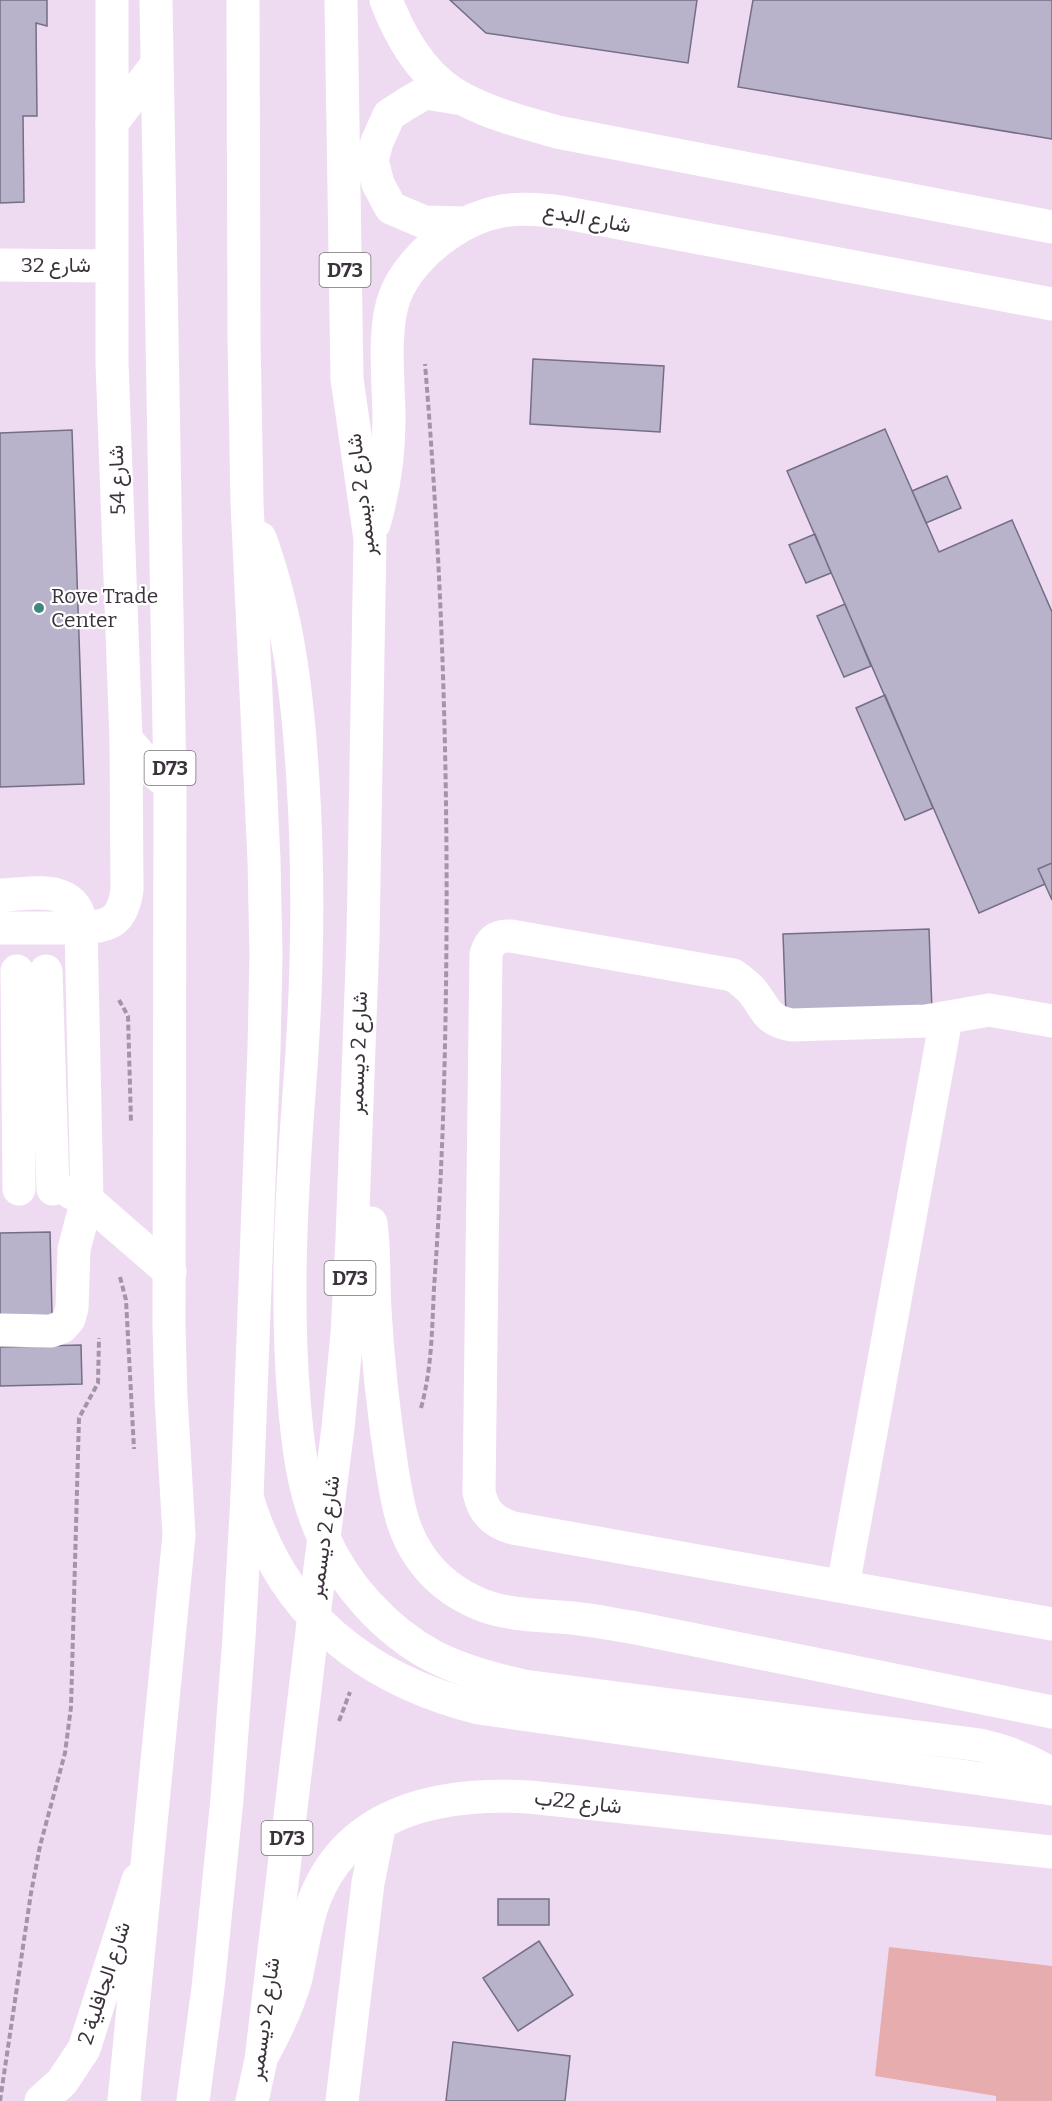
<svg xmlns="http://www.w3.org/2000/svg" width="1052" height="2101" viewBox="0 0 1052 2101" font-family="Bitter,Vazirmatn,serif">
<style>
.green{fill:#e7adae}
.building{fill:#b8b2cb;stroke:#746e86;stroke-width:1.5}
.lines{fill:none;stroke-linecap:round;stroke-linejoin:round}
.path{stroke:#a395a5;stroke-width:4;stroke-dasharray:6 3;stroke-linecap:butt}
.minor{stroke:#fff;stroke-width:33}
.major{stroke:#fff;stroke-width:33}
.highway{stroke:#fff;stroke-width:33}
.poi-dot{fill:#3f8680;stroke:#fff;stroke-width:2}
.labels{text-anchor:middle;stroke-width:4.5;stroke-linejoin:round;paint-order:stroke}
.shield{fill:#fff;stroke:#767076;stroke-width:1.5}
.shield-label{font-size:20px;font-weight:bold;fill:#3b333b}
.street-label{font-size:21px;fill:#3b333b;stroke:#fff}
.poi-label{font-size:21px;fill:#3b333b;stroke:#fff;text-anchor:start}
</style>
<rect width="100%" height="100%" fill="#efdbf1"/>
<path class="green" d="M889 1947 1052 1966V2101H996V2096L875 2076Z"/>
<path class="building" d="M0 0H47V26L36 23 37 116H23L24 202 0 203Z
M450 0H697L688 63 486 33Z
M753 0H1052V139L738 87Z
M533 359 664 366 660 432 530 424Z
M885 429 939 552 1012 520 1052 612V863L1038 869 1045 884 979 913 787 471Z
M72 430 84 784 0 787V433Z
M947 476 961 508 926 523 912 491Z
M815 534 831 573 806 583 789 545Z
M845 604 871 666 844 677 817 616Z
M885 695 933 808 905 820 856 708Z
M1052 863V900L1038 869Z
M929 929 932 1011 786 1016 783 934Z
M50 1232 52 1315 0 1316V1233Z
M81 1345 82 1384 0 1386V1347Z
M498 1899H549V1925H498Z
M539 1941 573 1995 518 2031 483 1978Z
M453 2042 570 2056 565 2101H446Z"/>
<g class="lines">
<path class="path" d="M119 1000 128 1016 131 1122
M120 1277 126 1300 134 1449
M421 1408C432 1368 432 1328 434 1288 438 1232 441 1176 443 1120 451 867 446 616 425 364
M339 1721 350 1692
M0 2101 31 1893 40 1846 65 1753 71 1707 79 1418 98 1383 99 1338"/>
<path class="minor" d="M0 265 112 266
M0 895C34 894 78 882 81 928 111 926 122 922 127 890L126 739 112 363V0
M0 928H81L87 1200 74 1249 72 1308 69 1319 62 1327 51 1331 0 1330
M17 971 19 1189
M46 971 53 1189
M1052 1021 989 1010 926 1021 791 1025C764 1019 767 1009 752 991 746 984 740 980 733 975L511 936C497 935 490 941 486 954L479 1492C483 1512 493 1522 513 1528L1052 1624
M70 1192 87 1200 170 1272
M247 1497C282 1614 364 1679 479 1708L1052 1789
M843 1586 946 1019
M264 2053C277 2029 289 2004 296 1978 302 1952 305 1923 315 1898 351 1808 444 1792 529 1797L1052 1852
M41 2101 62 2082 84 2049 138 1880
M342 2101 368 1883 380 1823"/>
<path class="major" d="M386 0C401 39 426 81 465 100 494 115 526 123 557 132L1052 227
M463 99 425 93 406 104 389 115 377 142 372 160 378 184 391 208 424 222 465 223
M112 123 157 64
M374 524C384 490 389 455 389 420 389 384 382 329 395 296 404 272 426 249 448 234 486 208 516 206 561 212L1052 304
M126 739 154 772 170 785
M371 1223C375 1252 373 1281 375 1310 378 1363 384 1416 392 1469 397 1499 401 1529 419 1555 434 1578 457 1595 482 1605 510 1616 543 1615 572 1618 592 1620 612 1624 631 1627L1052 1712
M124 2101 179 1535 171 1397 169 1327 170 785 156 0
M252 2101 261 2060 314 1615 338 1428 347 1334 352 1239 363 938 370 539 347 379 341 0"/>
<path class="highway" d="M260 538C289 617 298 699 303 782 310 891 307 999 298 1107 291 1205 286 1302 294 1400 298 1447 303 1492 323 1536 344 1585 386 1631 433 1656 462 1671 492 1679 524 1686L980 1745C1007 1751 1029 1760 1052 1774
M193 2101 208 1988 227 1799 239 1637 247 1497 264 1049 266 955 264 860 247 503 244 338 243 0"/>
</g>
<circle class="poi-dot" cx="39" cy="608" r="6"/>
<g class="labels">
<g class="shield">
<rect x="319.5" y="253" width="51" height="34" rx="4.5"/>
<rect x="144.5" y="751" width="51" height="34" rx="4.5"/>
<rect x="324.5" y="1261" width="51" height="34" rx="4.5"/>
<rect x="261.5" y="1821" width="51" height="34" rx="4.5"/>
</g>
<g class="shield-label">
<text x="345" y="277">D73</text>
<text x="170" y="775">D73</text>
<text x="350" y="1285">D73</text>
<text x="287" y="1845">D73</text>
</g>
<g class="street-label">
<text transform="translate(587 218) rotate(10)" y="7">شارع البدع</text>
<text x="56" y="272">شارع 32</text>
<text transform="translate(117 480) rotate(-92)" y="7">شارع 54</text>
<text transform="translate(361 495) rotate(-97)" y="7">شارع 2 ديسمبر</text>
<text transform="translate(358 1053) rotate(-88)" y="7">شارع 2 ديسمبر</text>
<text transform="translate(324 1537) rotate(-82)" y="7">شارع 2 ديسمبر</text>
<text transform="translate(578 1802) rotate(6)" y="7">شارع 22ب</text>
<text transform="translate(104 1983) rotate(-72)" y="7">شارع الجافلية 2</text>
<text transform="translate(264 2019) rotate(-82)" y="7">شارع 2 ديسمبر</text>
</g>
<g class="poi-label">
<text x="51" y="603">Rove Trade<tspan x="51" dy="24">Center</tspan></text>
</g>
</g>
</svg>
